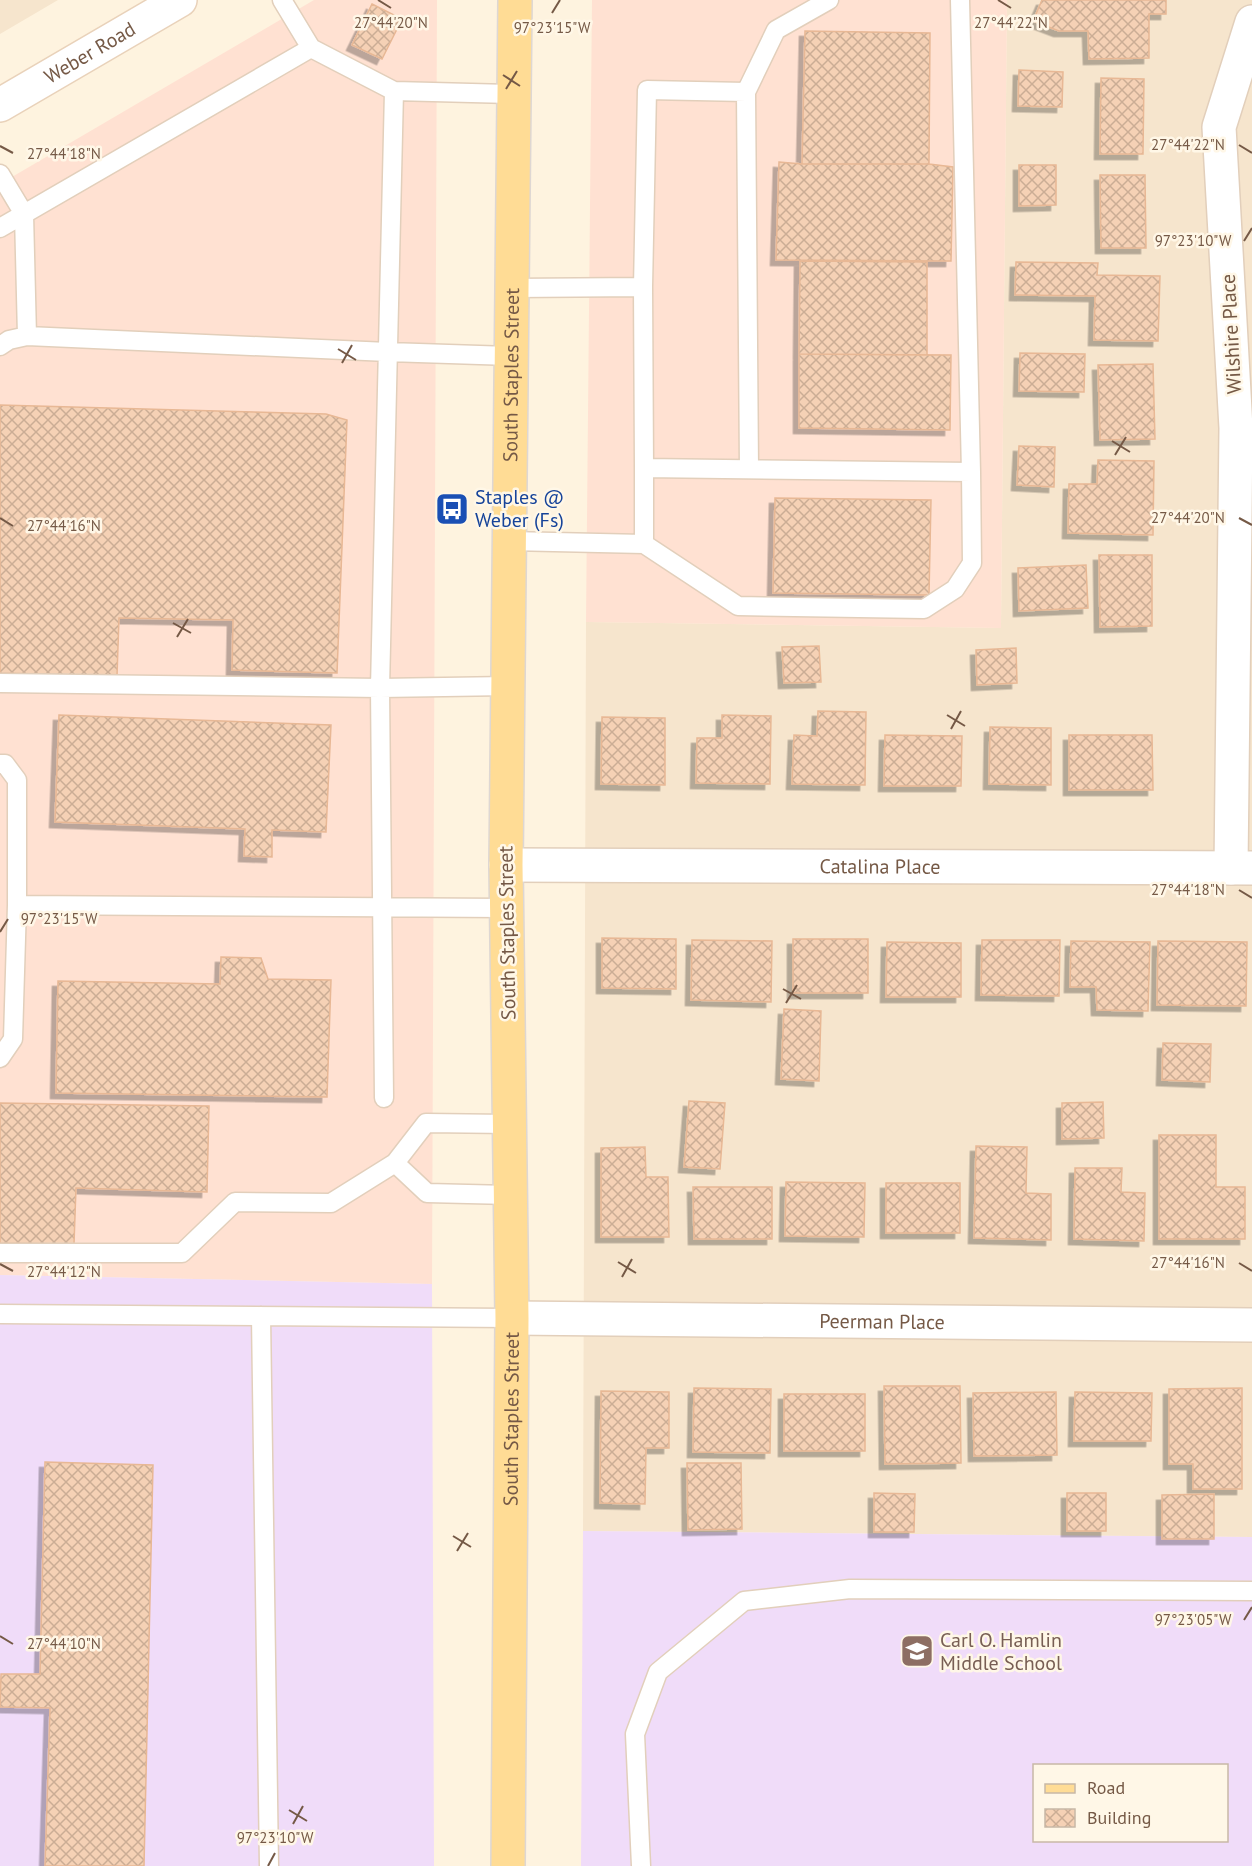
<svg xmlns="http://www.w3.org/2000/svg" width="1252" height="1866" viewBox="0 0 1252 1866" font-family="'PT Sans',sans-serif">
<style>
.residential{fill:#f6e5cd}
.commercial{fill:#ffe1d2}
.education{fill:#f0dcf9;fill-rule:evenodd}
.building{fill:url(#building-cross-hatch);stroke:#e8b895;stroke-width:1.5;filter:url(#shadow)}
.lines{fill:none;stroke-linecap:round;stroke-linejoin:round}
.service-casing{stroke:#e2cfbb;stroke-width:21}
.minor-casing{stroke:#e2cfbb;stroke-width:36}
.secondary-casing{stroke:#e9d2ba;stroke-width:36}
.primary-casing{stroke:#ded7d3;stroke-width:36}
.service{stroke:#fff;stroke-width:18}
.minor{stroke:#fff;stroke-width:33}
.secondary{stroke:#fff;stroke-width:33}
.primary{stroke:#ffdc95;stroke-width:33}
.ticks{fill:none;stroke:#755946;stroke-width:2}
.labels{text-anchor:middle;stroke-width:5;stroke-linejoin:round;paint-order:stroke}
.street-label{font-size:20px;fill:#755946;stroke:#fff7e7}
.transit-label{font-size:20px;fill:#164399;stroke:#fff7e7;text-anchor:start}
.education-label{font-size:20px;fill:#785e54;stroke:#fff7e7;text-anchor:start}
.ticks-label{font-size:15px;text-anchor:middle;fill:#755946;stroke:#fff7e7;stroke-width:5;stroke-linejoin:round;paint-order:stroke}
</style>
<defs>
<pattern id="building-cross-hatch" width="8" height="8" patternUnits="userSpaceOnUse" patternTransform="scale(1.5)"><rect width="8" height="8" fill="#f5d1b5"/><path d="M0 0l8 8M0 8l8-8" fill="none" stroke="#cbad95"/></pattern>
<filter id="shadow"><feDropShadow dx="-5.5" dy="5.5" stdDeviation="0" flood-color="#0004"/></filter>
</defs>
<rect width="100%" height="100%" fill="#fef3df"/>
<path class="residential" d="M0 0H58L0 34Z
M1007 0H1252V1537L583 1531 586 622 1001 628Z"/>
<path class="commercial" d="M314 0H437L432 1284 0 1275V184Z
M592 0H1007L1001 628 586 622Z"/>
<path class="education" d="M0 1275 432 1284 434 1866H0Z
M583 1531 1252 1537V1866H581ZM1034 1766H1226V1840H1034Z"/>
<path class="building" d="M1042 0H1166V14H1149V58L1089 59 1088 31H1059L1033 21Z
M372 4 402 19 382 59 352 45Z
M805 31 930 33 929 164H802Z
M1019 70 1063 72 1062 107 1018 106Z
M1101 78 1144 79 1143 154H1100Z
M779 162 802 164H929L953 167 951 261 776 260Z
M1019 165H1056V205L1019 206Z
M1100 175H1145L1146 248H1101Z
M800 261 927 262V355L799 354Z
M1016 262 1098 263 1097 275 1160 276 1158 341 1094 340 1095 296 1015 295Z
M1020 353 1085 354 1084 392 1019 391Z
M799 354 951 355 950 430 799 428Z
M1153 364 1155 439 1100 440 1098 365Z
M0 405 326 414 347 420 337 673 232 670 233 620 119 618 117 676 0 673Z
M1019 446 1055 447 1054 487 1017 485Z
M1098 460 1154 461 1153 535 1068 533 1069 484H1097Z
M775 498 931 500 929 595 773 593Z
M1099 555H1152V626L1100 627Z
M1086 565 1088 608 1019 611 1018 568Z
M819 646 821 682 784 683 782 647Z
M1016 648 1017 683 977 685 976 650Z
M818 711 866 712 865 785 792 784 794 735 817 736Z
M59 715 331 725 326 832 272 830V857L244 856 245 829 55 822Z
M722 715 771 716 770 784 696 783 697 738H722Z
M602 717 665 718V785L601 784Z
M990 727 1051 728V785L989 784Z
M885 735 962 736 961 786H884Z
M1069 735H1152L1153 790H1069Z
M602 938 676 939V989L602 988Z
M793 939H868V993H793Z
M692 940 772 941 771 1002 691 1000Z
M982 940H1060L1059 996 981 995Z
M1071 941 1150 942 1148 1011 1097 1010 1096 987H1070Z
M1158 941 1247 942 1246 1006 1157 1005Z
M887 942 961 943V997H886Z
M221 957 261 958 268 979 331 980 327 1097 56 1093 58 981 220 984Z
M784 1009 821 1011 819 1081 781 1079Z
M1163 1043 1211 1044 1210 1082 1162 1080Z
M689 1101 725 1103 720 1169 684 1167Z
M1103 1102 1104 1138 1062 1139V1103Z
M0 1103 209 1106 207 1192 76 1188 74 1244 0 1243Z
M1159 1135H1216V1187H1245V1239H1159Z
M976 1146 1027 1147 1026 1193 1051 1194V1240L974 1238Z
M645 1147 646 1177H668L669 1237H601V1148Z
M1075 1168H1122L1121 1192 1145 1193 1144 1241 1074 1239Z
M786 1182 865 1183 864 1237 785 1236Z
M886 1183H960V1233H886Z
M693 1187H772V1239H694Z
M884 1386H960L961 1463 885 1464Z
M694 1388 771 1389 770 1453 693 1452Z
M1242 1388V1489H1193V1464H1169V1389Z
M601 1391 669 1392V1448H646L645 1504 600 1503Z
M1056 1392 1057 1455 974 1456 973 1393Z
M1075 1392 1152 1393 1151 1441H1074Z
M784 1394H865V1451H784Z
M45 1462 153 1465 144 1866H45L50 1708 0 1707 1 1674H40Z
M687 1463H741L742 1529 688 1530Z
M874 1493 915 1494 914 1532H874Z
M1067 1493H1106V1531H1067Z
M1214 1494V1539H1162V1495Z"/>
<g class="lines">
<g class="service-casing">
<path id="service" d="M282 0 311 48
M746 92 776 30 829 0
M0 174 24 214 27 336
M0 228 311 48 394 91 514 94
M643 287 644 468 971 472 960 0
M512 288 643 287 647 90 746 92 749 469
M0 346 9 340 27 336 388 352 511 356
M509 541 644 544V468
M644 544 738 606 924 609 955 589 972 563 971 472
M0 683 380 688 508 686
M0 764H5L17 780V905L506 908
M0 1058 13 1039 17 905
M384 1098 380 688 394 91
M395 1163 427 1193 509 1195
M0 1253H182L235 1202 331 1203 395 1163 426 1123 509 1124
M0 1314 512 1318
M261 1316 269 1866
M641 1866 635 1734 658 1672 744 1601 850 1589 1252 1591"/>
</g>
<g class="minor-casing">
<g id="minor">
<path id="s1" d="M506 865 1252 868"/>
<path d="M1231 868 1236 428 1219 127 1252 22"/>
<path id="s2" d="M512 1318 1252 1325"/>
</g>
</g>
<g class="secondary-casing">
<g id="secondary">
<path id="s3" d="M0 105 180 0"/>
</g>
</g>
<g class="primary-casing">
<g id="primary">
<path id="s4" d="M508 1866 512 1318 506 865 515 0"/>
</g>
</g>
<use href="#service" class="service"/>
<use href="#minor" class="minor"/>
<use href="#secondary" class="secondary"/>
<use href="#primary" class="primary"/>
</g>
<path class="ticks" d="M378 0 391 8M998 0 1011 8M552 13 560 0M503 75 520 86M506 89 517 71M1239 145 1252 153M0 146 13 153M1244 241 1252 228M338 349 356 360M342 363 352 345M1112 441 1130 452M1115 455 1126 437M0 518 13 526M1239 518 1252 525M173 623 191 633M177 637 188 619M947 715 965 726M951 729 961 711M1239 890 1252 898M0 932 8 919M783 989 801 999M786 1003 797 985M618 1262 636 1273M1239 1263 1252 1271M0 1264 13 1271M622 1277 632 1259M453 1536 471 1547M457 1551 468 1533M1244 1620 1252 1607M0 1636 13 1644M289 1810 307 1821M293 1824 303 1806M268 1866 275 1853"/>
<defs>
<g id="bus-square" transform="scale(1.725)"><rect x="-9" y="-9" width="18" height="18" rx="4" fill="#1a4fb4" stroke="#fff7e7"/><path d="M-5-6H5V4H4V6H2V4H-2V6H-4V4H-5ZM-3.5-4V0h7V-4ZM-3.5 1.2v1.5H-2V1.2ZM2 1.2v1.5H3.5V1.2Z" fill="#fff"/></g>
<g id="school-square" transform="scale(1.725)"><rect x="-9" y="-9" width="18" height="18" rx="4" fill="#8d6e63" stroke="#fff7e7"/><path d="M0-5L7-2L0 1L-7-2ZM-4 1L0 2.5L4 1V4Q0 6-4 4Z" fill="#fff"/></g>
</defs>
<g fill-rule="evenodd">
<use href="#bus-square" x="452" y="509"/>
<use href="#school-square" x="917" y="1651"/>
</g>
<g class="labels">
<g class="street-label">
<text dy="7" stroke="none"><textPath href="#s3" startOffset="104">Weber Road</textPath></text>
<text transform="translate(1231 334) rotate(-93)" y="7">Wilshire Place</text>
<text dy="7" stroke="none"><textPath href="#s4" startOffset="1491">South Staples Street</textPath></text>
<text dy="7" stroke="none"><textPath href="#s1" startOffset="374">Catalina Place</textPath></text>
<text transform="translate(507 933) rotate(-91)" y="7">South Staples Street</text>
<text dy="7" stroke="none"><textPath href="#s2" startOffset="370">Peerman Place</textPath></text>
<text dy="7" stroke="none"><textPath href="#s4" startOffset="447">South Staples Street</textPath></text>
</g>
<g class="transit-label">
<text x="475" y="504">Staples @<tspan x="475" dy="23">Weber (Fs)</tspan></text>
</g>
<g class="education-label">
<text x="940" y="1647">Carl O. Hamlin<tspan x="940" dy="23">Middle School</tspan></text>
</g>
</g>
<g class="ticks-label">
<text x="391" y="28">27°44'20"N</text>
<text x="1011" y="28">27°44'22"N</text>
<text x="552" y="33">97°23'15"W</text>
<text x="1188" y="150">27°44'22"N</text>
<text x="64" y="159">27°44'18"N</text>
<text x="1193" y="246">97°23'10"W</text>
<text x="1188" y="523">27°44'20"N</text>
<text x="64" y="531">27°44'16"N</text>
<text x="1188" y="895">27°44'18"N</text>
<text x="59" y="924">97°23'15"W</text>
<text x="1188" y="1268">27°44'16"N</text>
<text x="64" y="1277">27°44'12"N</text>
<text x="1193" y="1625">97°23'05"W</text>
<text x="64" y="1649">27°44'10"N</text>
<text x="275" y="1843">97°23'10"W</text>
</g>
<rect x="1033" y="1764" width="195" height="78" fill="#fff7e7" stroke="#c8b8a7" stroke-width="1.5"/>
<rect x="1045" y="1784" width="30" height="9" fill="#ffdc95" stroke="#c8b8a7" stroke-width="1.5"/>
<text x="1087" y="1794" font-size="18" fill="#755946">Road</text>
<rect x="1045" y="1809" width="30" height="18" fill="url(#building-cross-hatch)" stroke="#c8b8a7" stroke-width="1.5"/>
<text x="1087" y="1824" font-size="18" fill="#755946">Building</text>
</svg>
